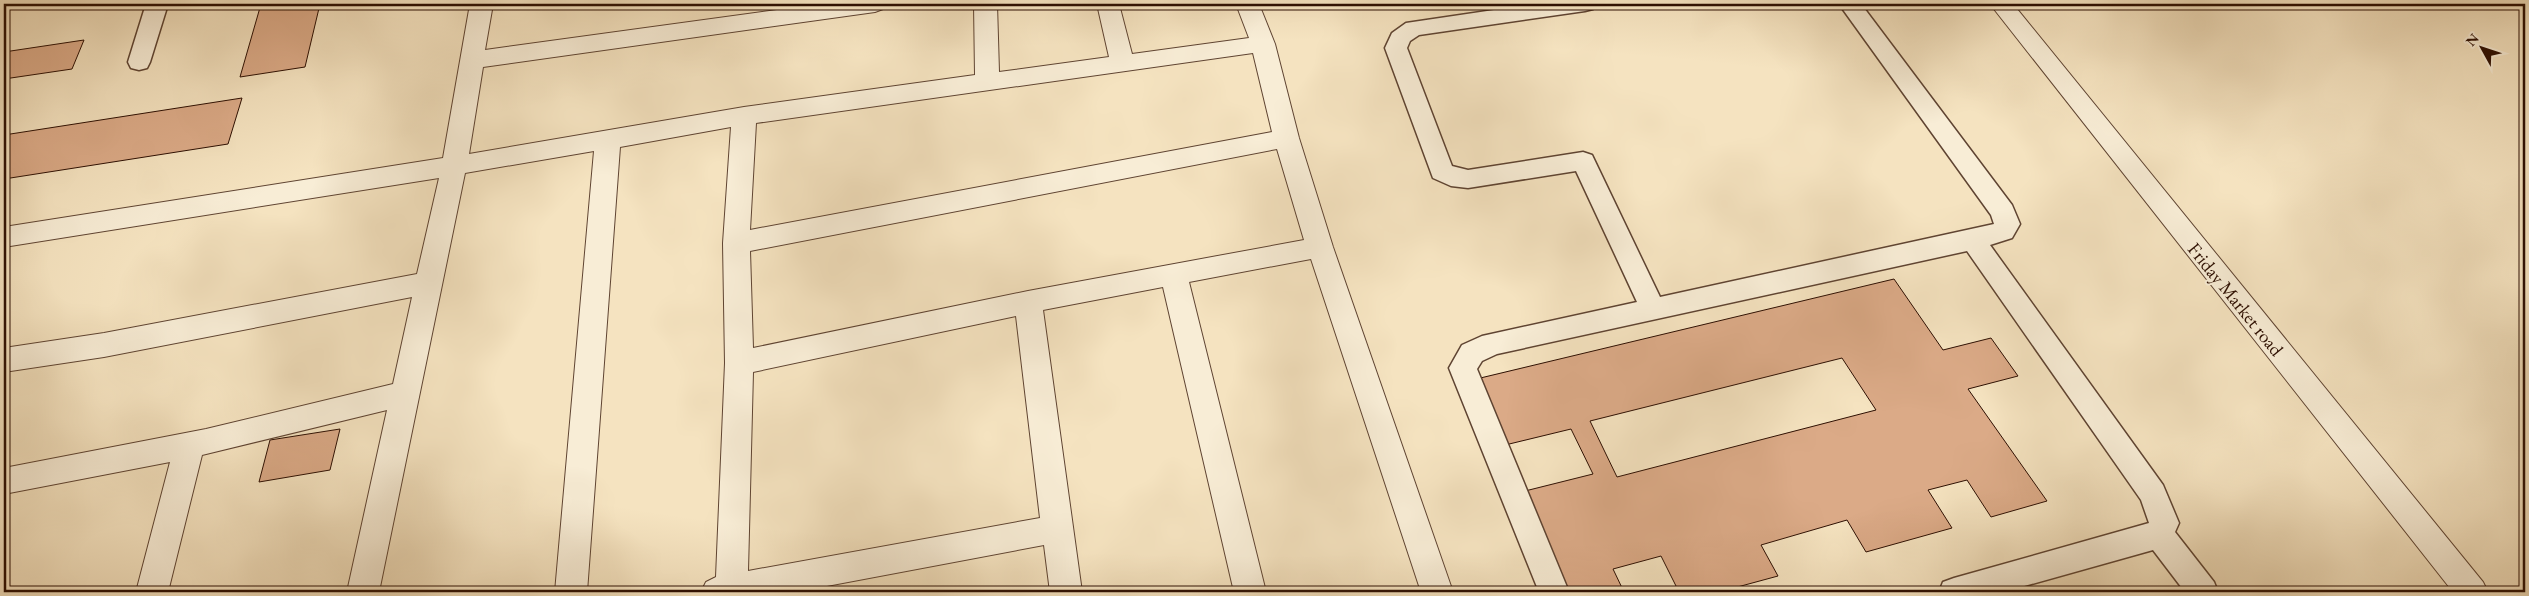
<svg xmlns="http://www.w3.org/2000/svg" width="2529" height="596" viewBox="0 0 2529 596" font-family="'EB Garamond',serif">
<style>
.building{fill:#dbaa87;stroke:#2d0f02;fill-rule:evenodd}
.lines{fill:none;stroke-linecap:round;stroke-linejoin:round}
.lane-casing{stroke:#5f4432;stroke-width:3}
.street-casing{stroke:#5f4432;stroke-width:2}
.lane{fill:#f8edd6;fill-rule:evenodd}
.street{fill:#f8edd6;fill-rule:evenodd}
.labels{text-anchor:middle;stroke-width:4;stroke-linejoin:round;paint-order:stroke}
.street-label{font-size:19px;fill:#2d0f02;stroke:#f8edd6}
</style>
<rect width="100%" height="100%" fill="#f5e3c0"/>
<filter id="stains"><feTurbulence type="fractalNoise" baseFrequency=".004" numOctaves="4"/><feColorMatrix values="0 0 0 0 .2 0 0 0 0 .09 0 0 0 0 .02 0 0 0 .5 -.17"/></filter>
<radialGradient id="worn" r=".72"><stop offset=".6" stop-color="#630" stop-opacity="0"/><stop offset="1" stop-color="#630" stop-opacity=".3"/></radialGradient>
<path class="building" d="M261 4H320L305 67 240 77Z
M84 40 72 69 4 79V52Z
M242 98 228 144 4 179V135Z
M1894 279 1943 350 1991 338 2018 376 1968 389 2047 501 1991 517 1967 480 1928 490 1952 528 1866 552 1847 520 1761 545 1778 576 1719 592H1679L1661 556 1613 569 1624 592H1565L1521 492 1593 474 1571 429 1501 446 1472 380ZM1842 358 1876 410 1617 477 1590 421Z
M340 429 330 470 259 482 270 440Z"/>
<g class="lines">
<g class="lane-casing">
<path id="lane" d="M146 4H168L150 62 147 68 139 70 131 68 128 62Z
M1534 4H1596L1593 9 1585 11 1419 35 1410 41 1407 48 1452 166 1468 170 1583 152 1592 155 1660 297 1994 224 1991 215 1839 4H1861L2012 205 2020 224 2012 238 1990 245 2163 485 2179 523 2175 532 2214 582 2218 592H2185L2153 550 2003 592H1939L1943 582 1954 578 2149 523 2141 500 1967 251 1497 354 1482 361 1477 369 1569 592H1539L1449 368 1462 345 1482 336 1637 302 1576 171 1468 188 1451 186 1433 178 1385 48 1392 33 1406 23Z"/>
</g>
<g class="street-casing">
<path id="street" d="M470 4H493L485 50 821 4H887L883 9 875 12 483 67 469 154 744 107 975 75 974 4H997L999 72 1109 57 1097 4H1119L1132 54 1249 38 1236 4H1259L1275 44 1299 138 1333 247 1453 592H1421L1311 259 1189 282 1266 592H1234L1163 287 1043 310 1082 592H1050L1044 545 795 592H701L706 582 716 577 725 363 723 243 731 127 620 147 587 592H555L594 151 465 173 379 592H347L387 410 202 455 168 592H136L170 462 4 494V468L206 429 393 384 412 297 104 357 4 372V348L104 333 417 274 439 178 4 247V227L443 158ZM1253 53 1272 132 750 230 756 123ZM1277 149 1304 240 1028 291 753 348 750 251ZM1016 316 1040 518 748 571 753 372Z
M1990 4H2013L2483 582 2488 592H2453Z"/>
</g>
<use href="#lane" class="lane"/>
<use href="#street" class="street"/>
</g>
<g class="labels">
<g class="street-label">
<text transform="translate(2236 299) rotate(51)" y="7">Friday Market road</text>
</g>
</g>
<rect width="2529" height="596" fill="none" stroke="#f5e3c0" stroke-width="20"/>
<rect x="5" y="5" width="2519" height="586" fill="none" stroke="#2d0f02" stroke-width="2.5"/>
<rect x="10" y="10" width="2509" height="576" fill="none" stroke="#2d0f02"/>
<g transform="translate(2482 48) rotate(310)" stroke="#f8edd6" stroke-width="4" paint-order="stroke">
<path d="M0-4L9 19L0 12L-9 19Z" fill="#2d0f02"/>
<text y="-8" font-size="14" font-weight="bold" text-anchor="middle" fill="#2d0f02">N</text>
</g>
<rect width="100%" height="100%" filter="url(#stains)"/>
<rect width="100%" height="100%" fill="url(#worn)"/>
</svg>
